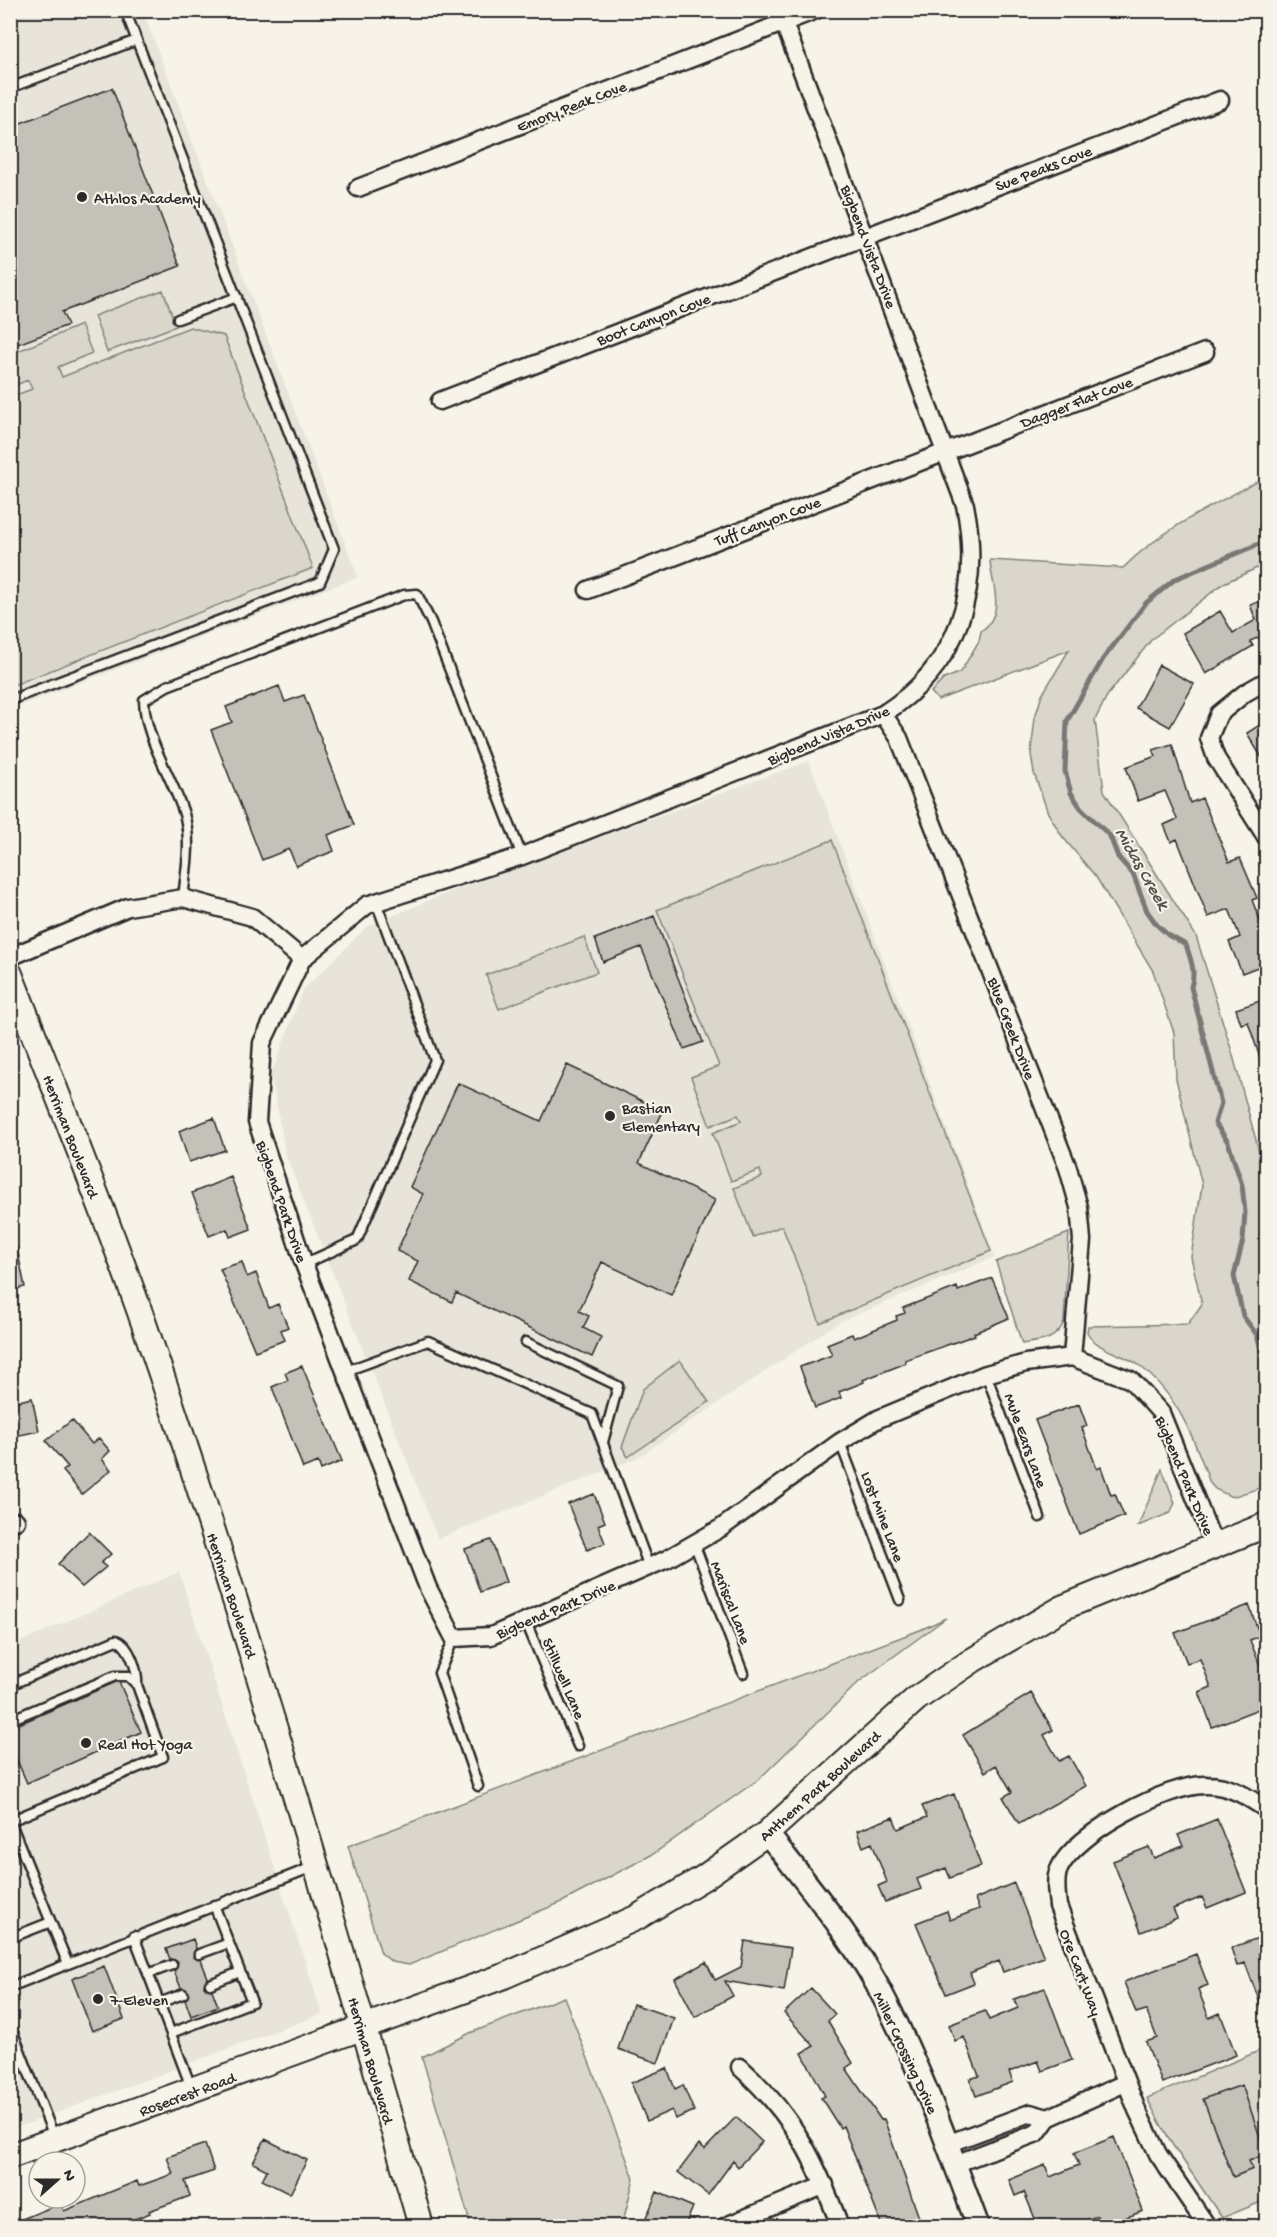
<svg xmlns="http://www.w3.org/2000/svg" width="1277" height="2237" viewBox="0 0 1277 2237" font-family="'Gochi Hand',sans-serif">
<style>
.built{fill:#e8e4da}
.green{fill:#dad6cc;stroke:#82807c;stroke-width:1.5}
.lines{fill:none;stroke-linecap:round;stroke-linejoin:round}
.stream{stroke:#7a7874;stroke-width:5}
.building{fill:#c4c1b9;stroke:#2b2b2b;stroke-width:1.5}
.service-casing{stroke:#2b2b2b;stroke-width:13}
.minor-casing{stroke:#2b2b2b;stroke-width:21}
.tertiary-casing{stroke:#2b2b2b;stroke-width:26}
.secondary-casing{stroke:#2b2b2b;stroke-width:28}
.service{stroke:#f7f3e8;stroke-width:8}
.minor{stroke:#f7f3e8;stroke-width:16}
.tertiary{stroke:#f7f3e8;stroke-width:21}
.secondary{stroke:#f7f3e8;stroke-width:24}
.poi-dot{fill:#2b2b2b;stroke:#f7f3e8;stroke-width:2}
.labels{text-anchor:middle;stroke-width:4.5;stroke-linejoin:round;paint-order:stroke}
.street-label{font-size:16px;fill:#2b2b2b;stroke:#f7f3e8}
.poi-label{font-size:16px;fill:#2b2b2b;stroke:#f7f3e8;text-anchor:start}
.water-label{font-size:18px;font-style:italic;fill:#53524f;stroke:#f7f3e8}
</style>
<rect width="100%" height="100%" fill="#f7f3e8"/>
<filter id="ink" filterUnits="userSpaceOnUse"><feTurbulence type="fractalNoise" baseFrequency=".0167" numOctaves="2"/><feDisplacementMap in="SourceGraphic" scale="12" xChannelSelector="R" yChannelSelector="G"/><feConvolveMatrix kernelMatrix="1 2 1 2 8 2 1 2 1" color-interpolation-filters="sRGB"/></filter>
<g filter="url(#ink)">
<path class="built" d="M11 11H143L358 577 11 709Z
M809 761 995 1257 839 1322 637 1458 438 1539 286 1156 271 1075 303 990 368 926 449 892Z
M179 1572 322 2014 11 2130V1646Z"/>
<path class="green" d="M163 290 176 326 107 352 94 316Z
M81 325 92 353 58 367 62 377 190 327 224 336 313 568 11 686V397L32 389 28 380 11 387V354Z
M1266 477V564L1224 583 1152 639 1107 696 1095 720 1104 791 1196 936 1232 1052 1266 1177V1486L1232 1497 1215 1489 1210 1483C1194 1438 1178 1396 1140 1366 1123 1353 1097 1351 1087 1332L1088 1326 1188 1324 1202 1304 1191 1257 1202 1185 1176 1079 1174 1033 1153 971 1096 877 1062 836 1048 813 1034 773 1031 754 1035 717 1042 695 1069 650 938 700 931 692 944 679 959 673 963 668 979 641 981 631C1007 613 991 584 990 560L1123 568C1164 527 1216 504 1266 477Z
M832 840 991 1251 820 1323 782 1226 753 1237 734 1188 762 1177 760 1170 731 1181 713 1133 741 1121 738 1115 710 1126 691 1077 719 1066 657 910Z
M584 937 597 972 499 1009 486 975Z
M1069 1233 1064 1322C1056 1341 1041 1341 1022 1344L996 1262Z
M680 1360 709 1402 628 1457 622 1447 643 1389Z
M1162 1469 1175 1503 1170 1513 1138 1526Z
M946 1618 859 1682 759 1779 653 1854 562 1902 409 1965 392 1962 381 1953 348 1846 920 1630Z
M564 1997 634 2178 622 2226H471L422 2057 470 2033Z
M1266 2048V2200L1222 2218 1168 2138 1147 2098Z"/>
<g class="lines">
<path class="stream" d="M1266 541 1175 579 1146 603 1103 659 1067 721 1065 771 1071 793 1081 808 1110 836 1118 857 1133 874 1147 911 1157 925 1168 935 1186 945C1191 960 1196 972 1191 987L1221 1103 1215 1123 1228 1142 1242 1185 1245 1212 1243 1240 1234 1276 1243 1316 1257 1335 1263 1356 1266 1394"/>
</g>
<path class="building" d="M112 88 180 266 62 312 68 325 10 347V127Z
M1266 599V645L1262 636 1250 641 1253 646 1206 674 1183 633 1220 611 1233 633 1256 620 1250 605Z
M1159 665 1194 684 1170 727 1136 708Z
M279 686 285 702 304 695 354 825 328 835 334 851 296 866 289 849 262 860 211 730 232 722 226 707Z
M1266 721V765L1247 733Z
M1172 744 1190 803 1202 798 1229 862 1240 858 1257 898 1252 900 1266 936V964L1242 973 1229 942 1240 937 1229 909 1208 917 1177 839 1171 842 1164 825 1177 819 1165 791 1138 801 1126 767 1156 756 1153 750Z
M654 916 703 1042 684 1049 641 947 603 962 595 939Z
M1266 999V1069L1264 1070 1248 1022 1241 1024 1236 1009Z
M567 1065 663 1111 639 1163 715 1200 671 1295 602 1262 579 1311 589 1316 583 1328 601 1337 592 1357 456 1293 452 1302 409 1281 418 1261 397 1251 423 1194 410 1187 458 1083 541 1121Z
M214 1118 225 1150 189 1162 179 1131Z
M231 1177 251 1229 230 1237 227 1229 209 1236 192 1193Z
M10 1248H17L25 1287 10 1290Z
M242 1262 247 1277 256 1273 269 1308 278 1304 288 1327 281 1330 285 1340 255 1351 220 1269Z
M992 1278 1009 1318 974 1333 975 1335 905 1360 906 1363 863 1380 864 1382 839 1392 841 1398 815 1408 800 1367 832 1355 827 1344 852 1334 854 1338 897 1320 896 1316 905 1313 903 1308 957 1287 958 1291Z
M302 1366 342 1461 321 1470 318 1462 303 1468 272 1387 288 1380 285 1373Z
M32 1398 39 1431 10 1437V1403Z
M1079 1404 1087 1426 1082 1428 1097 1469 1101 1467 1111 1495 1115 1494 1124 1516 1079 1534 1035 1420Z
M72 1420 92 1444 99 1438 110 1451 102 1459 111 1470 82 1494 63 1471 68 1467 46 1441Z
M594 1494 605 1522 598 1525 605 1543 587 1550 568 1504Z
M89 1532 111 1554 101 1563 106 1567 82 1587 58 1564Z
M491 1540 506 1582 480 1592 465 1549Z
M1249 1605 1260 1636 1250 1640 1261 1668 1266 1666V1706L1212 1727 1199 1692 1211 1687 1200 1659 1187 1663 1175 1633Z
M116 1682H119L141 1732 27 1783 10 1744V1728Z
M1031 1693 1053 1730 1044 1735 1059 1761 1069 1756 1086 1786 1019 1824 1003 1797 1012 1792 996 1765 985 1772 963 1735Z
M954 1794 981 1866 950 1878 946 1868 917 1879 921 1889 885 1902 878 1886 887 1882 872 1843 863 1847 857 1831 893 1817 898 1829 927 1817 922 1806Z
M1217 1819 1246 1892 1207 1908 1202 1897 1173 1909 1177 1918 1141 1932 1113 1861 1149 1847 1154 1858 1183 1846 1178 1835Z
M1014 1883 1044 1957 1003 1972 999 1961 970 1973 974 1983 946 1994 916 1923 947 1911 950 1920 979 1909 975 1899Z
M1266 1935V2016H1265L1245 1963 1237 1966 1231 1948Z
M193 1939 196 1948 193 1957 201 1960 208 1978 204 1986 212 1990 218 2006 191 2016 185 2000 189 1992 181 1988 174 1971 178 1962 170 1959 166 1949Z
M745 1941 791 1948 784 1991 725 1981 733 1996 695 2017 675 1979 706 1962 715 1980 741 1967Z
M1196 1954 1208 1985 1198 1989 1209 2018 1220 2013 1236 2055 1162 2083 1146 2042 1157 2038 1146 2010 1136 2013 1124 1982Z
M104 1966 124 2019 92 2031 72 1979Z
M811 1988 835 2014 828 2021 853 2063 846 2068 881 2120 884 2119 922 2226H882L843 2126 840 2128 821 2098 825 2096 802 2053 814 2046 784 2013Z
M1045 1988 1072 2060 1042 2071 1038 2061 1009 2072 1013 2082 976 2096 970 2079 979 2076 964 2037 955 2041 949 2025 985 2011 989 2020 1018 2008 1014 1999Z
M633 2004 674 2018 658 2063 618 2049Z
M667 2068 675 2089 683 2085 694 2111 675 2119 672 2110 647 2121 631 2083Z
M1242 2085 1266 2154 1249 2161 1253 2169 1233 2177 1203 2099Z
M736 2117 762 2142 738 2167 733 2161 708 2195 678 2172 699 2144 705 2149Z
M1114 2137 1143 2211 1104 2226H1102L1097 2216 1071 2226H1038L1024 2192 1015 2196 1009 2180 1045 2165 1050 2177 1079 2165 1074 2153Z
M265 2139 307 2160 290 2194 262 2180 267 2170 253 2163Z
M205 2144 214 2171 185 2181 190 2196 149 2211 150 2213 117 2226H10V2224L61 2203 64 2211 137 2181 139 2186 173 2174 167 2157Z
M657 2192 693 2207 685 2226H653L644 2223Z"/>
<g class="lines">
<g class="service-casing">
<path id="service" d="M10 88 137 40
M178 319 237 297
M10 700 320 582 334 549 125 10
M183 898C186 870 192 841 184 814 172 776 145 740 144 700L167 686 404 595 417 594 431 622 522 856
M304 1264 357 1240 435 1060 376 902
M526 1342 618 1386 603 1442
M346 1371 428 1341 592 1414 649 1567
M986 1374 1040 1517
M840 1442 900 1600
M694 1543 743 1673
M526 1622 578 1746
M454 1638 439 1673 478 1786
M10 1685 116 1640C130 1645 138 1671 137 1685
M10 1720 115 1676H128L137 1685 163 1757 10 1821
M10 1821 67 1962
M134 1936 191 2087
M10 1938 51 1922
M199 1954 229 1943
M148 1974 172 1965
M210 1984 240 1972
M10 1987 315 1866
M159 2003 183 1994
M10 2025 55 2139
M171 2033 252 2002 214 1905"/>
</g>
<g class="minor-casing">
<path id="minor" d="M779 10 965 505C982 590 959 666 883 714L522 856 367 905 302 959 262 1043 257 1122 304 1264 428 1588 454 1638 491 1636 667 1559 721 1528 840 1442 878 1419 986 1374 1026 1363 1072 1357 1131 1380 1161 1413 1214 1544
M358 188 816 10
M440 401 1220 100
M588 590 1205 352
M1266 681 1245 693 1219 714 1209 738 1216 758 1266 837
M883 714 899 738 1068 1168 1079 1207 1082 1240 1072 1357
M10 957 128 907 183 898 252 917 302 959
M10 1523 16 1521
M740 2067C794 2116 815 2159 840 2226
M947 2144 1030 2113 1048 2118
M955 2164 1037 2133 1048 2118 1125 2083
M726 2226 825 2185
M1207 2226 1158 2154 1137 2110 1058 1906C1057 1895 1054 1880 1059 1869 1074 1834 1169 1783 1207 1785 1230 1785 1248 1797 1266 1809"/>
</g>
<g class="tertiary-casing">
<path id="tertiary" d="M767 1833C809 1887 856 1941 886 2002 923 2074 950 2151 978 2226"/>
</g>
<g class="secondary-casing">
<path id="secondary" d="M10 974C55 1090 102 1204 143 1321 246 1619 334 1923 421 2226
M10 2156 504 1976 636 1918 703 1878 767 1833 916 1699 973 1660 1064 1607 1266 1525"/>
</g>
<use href="#service" class="service"/>
<use href="#minor" class="minor"/>
<use href="#tertiary" class="tertiary"/>
<use href="#secondary" class="secondary"/>
</g>
</g>
<g class="poi-dot">
<circle cx="82" cy="197" r="6"/>
<circle cx="610" cy="1116" r="6"/>
<circle cx="86" cy="1743" r="6"/>
<circle cx="98" cy="1999" r="6"/>
</g>
<g class="labels">
<g class="street-label">
<text transform="translate(571 105) rotate(-21)" y="6">Emory Peak Cove</text>
<text transform="translate(1043 167) rotate(-21)" y="6">Sue Peaks Cove</text>
<text transform="translate(870 246) rotate(69)" y="6">Bigbend Vista Drive</text>
<text transform="translate(653 318) rotate(-21)" y="6">Boot Canyon Cove</text>
<text transform="translate(1076 401) rotate(-21)" y="6">Dagger Flat Cove</text>
<text transform="translate(767 520) rotate(-21)" y="6">Tuff Canyon Cove</text>
<text transform="translate(828 734) rotate(-23)" y="6">Bigbend Vista Drive</text>
<text transform="translate(1013 1028) rotate(69)" y="6">Blue Creek Drive</text>
<text transform="translate(72 1136) rotate(69)" y="6">Herriman Boulevard</text>
<text transform="translate(283 1201) rotate(71)" y="6">Bigbend Park Drive</text>
<text transform="translate(1027 1440) rotate(70)" y="6">Mule Ears Lane</text>
<text transform="translate(1186 1475) rotate(67)" y="6">Bigbend Park Drive</text>
<text transform="translate(884 1516) rotate(69)" y="6">Lost Mine Lane</text>
<text transform="translate(233 1595) rotate(72)" y="6">Herriman Boulevard</text>
<text transform="translate(732 1602) rotate(69)" y="6">Mariscal Lane</text>
<text transform="translate(555 1608) rotate(-23)" y="6">Bigbend Park Drive</text>
<text transform="translate(565 1678) rotate(67)" y="6">Stillwell Lane</text>
<text transform="translate(819 1785) rotate(-42)" y="6">Anthem Park Boulevard</text>
<text transform="translate(1082 1972) rotate(69)" y="6">Ore Cart Way</text>
<text transform="translate(907 2052) rotate(65)" y="6">Miller Crossing Drive</text>
<text transform="translate(372 2060) rotate(74)" y="6">Herriman Boulevard</text>
<text transform="translate(187 2093) rotate(-20)" y="6">Rosecrest Road</text>
</g>
<g class="poi-label">
<text x="94" y="203">Athlos Academy</text>
<text x="622" y="1113">Bastian<tspan x="622" dy="18">Elementary</tspan></text>
<text x="98" y="1749">Real Hot Yoga</text>
<text x="110" y="2005">7-Eleven</text>
</g>
<g class="water-label">
<text transform="translate(1143 868) rotate(60)" y="6">Midas Creek</text>
</g>
</g>
<rect width="1277" height="2237" fill="none" stroke="#f7f3e8" stroke-width="36"/>
<rect x="18" y="18" width="1241" height="2201" fill="none" stroke="#2b2b2b" stroke-width="2" filter="url(#ink)"/>
<g transform="translate(57 2180) rotate(69)"><circle r="28" fill="#f7f3e8" stroke="#a5a39c" stroke-width="1.5"/>
<path d="M0-4.5L10 22L0 15L-10 22Z" fill="#2b2b2b"/>
<text y="-9" font-size="16" font-weight="bold" text-anchor="middle" fill="#2b2b2b">N</text>
</g>
</svg>
